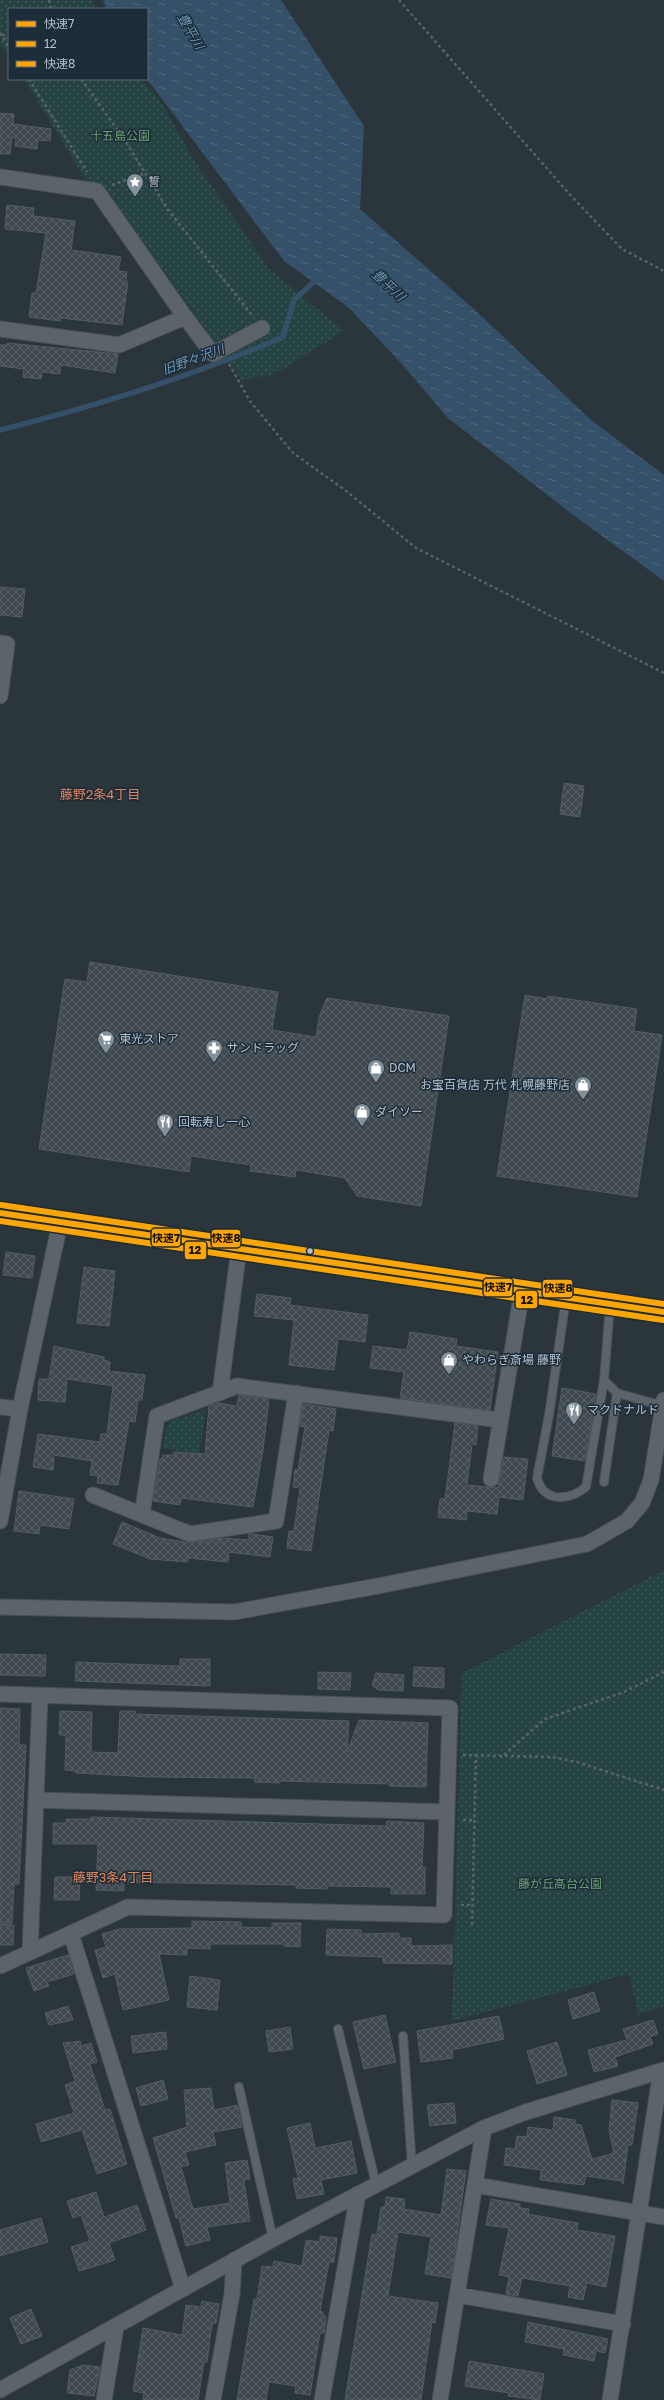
<svg xmlns="http://www.w3.org/2000/svg" width="664" height="2400" viewBox="0 0 664 2400" font-family="'Golos Text','Noto Sans JP',sans-serif">
<style>
.park{fill:url(#park-dots)}
.water{fill:url(#water-ripples)}
.lines{fill:none;stroke-linecap:round;stroke-linejoin:round}
.stream{stroke:#345169;stroke-width:5.5}
.building{fill:url(#building-cross-hatch);stroke:#535c63}
.lane-casing{stroke:#495156;stroke-width:10}
.street-casing{stroke:#495156;stroke-width:17}
.highway-casing{stroke:#485157;stroke-width:24}
.path{stroke:#5a6267;stroke-width:2.5;stroke-dasharray:3 3;stroke-linecap:butt}
.lane{stroke:#5c6369;stroke-width:8}
.street{stroke:#5c6369;stroke-width:15}
.highway{stroke:#616569;stroke-width:22}
.bus-1-casing{stroke:#1c2c39;stroke-width:9}
.bus-2-casing{stroke:#1c2c39;stroke-width:9}
.bus-3-casing{stroke:#1c2c39;stroke-width:9}
.bus-1{stroke:#ffa500;stroke-width:6}
.bus-2{stroke:#ffa500;stroke-width:6}
.bus-3{stroke:#ffa500;stroke-width:6}
.bus-dot{fill:#b5c2cd;stroke:#1c2c39;stroke-width:1.5}
.labels{text-anchor:middle;stroke-width:3;stroke-linejoin:round;paint-order:stroke}
.park-label{font-size:12px;fill:#69a16f;stroke:#1c2c39}
.poi-label{font-size:12px;fill:#b5c2cd;stroke:#1c2c39;text-anchor:start}
.water-label{font-size:13px;font-style:italic;fill:#7196b4;stroke:#1c2c39}
.neighbourhood-label{font-size:13px;fill:#e1845c;stroke:#1c2c39}
.line-badge{stroke:#1c2c39;stroke-width:1.5}
.pale-badge-label{font-size:11px;text-anchor:middle;font-weight:bold;fill:#111}
</style>
<defs>
<pattern id="park-dots" width="8" height="8" patternUnits="userSpaceOnUse"><rect width="8" height="8" fill="#264343"/><path d="M2 2h.1M6 6h.1" fill="none" stroke="#435c5d" stroke-width="1.8" stroke-linecap="round"/></pattern>
<pattern id="water-ripples" width="26" height="14" patternUnits="userSpaceOnUse"><rect width="26" height="14" fill="#345169"/><path d="M2 4q2-2 4 0t4 0M15 11q2-2 4 0t4 0" fill="none" stroke="#4f687d"/></pattern>
<pattern id="building-cross-hatch" width="8" height="8" patternUnits="userSpaceOnUse"><rect width="8" height="8" fill="#40494f"/><path d="M0 0l8 8M0 8l8-8" fill="none" stroke="#596267"/></pattern>
</defs>
<rect width="100%" height="100%" fill="#2b353c"/>
<path class="park" d="M0 0H93L95 9H9V56L0 43Z
M24 79H140L159 99 194 160 269 269 344 331 275 374 242 380 113 200 84 178Z
M206 1409 199 1454 163 1448 166 1430 170 1421Z
M664 1570V2006L638 2014 629 1974 452 2021 462 1673Z"/>
<path class="water" d="M103 0H281L364 126 360 209 475 310 590 419 664 475V581L572 514 448 418 401 363 349 308 284 261 147 79V9H106Z"/>
<g class="lines">
<path class="stream" d="M0 430C96 406 193 376 283 337L294 300 318 278"/>
</g>
<path class="building" d="M0 113 14 114 13 124 51 129 50 141 38 140 37 149 15 146 16 138 12 137 10 154H0Z
M7 205 34 208 33 216 75 221 71 250 121 257 118 271 127 272 126 281 128 282 122 325 61 318 60 321 29 317 32 293H36L46 233 5 229Z
M7 343 118 354 115 373 61 365 60 374 42 372 41 379 23 377 24 369 0 366V345H7Z
M0 587 25 589 22 617 0 615Z
M564 783 584 786 580 817 560 814Z
M90 962 278 992 272 1030 316 1037 319 1017 327 998 449 1016 421 1206 357 1196 345 1178 296 1170 295 1177 250 1171 251 1165 191 1156 189 1172 39 1149 65 979 87 982Z
M525 995 547 999 548 996 637 1009 634 1031 662 1035 637 1197 497 1176Z
M6 1252 35 1256 32 1278 3 1275Z
M84 1267 115 1271 109 1326 77 1323Z
M257 1294 291 1298 290 1305 368 1315 365 1342 338 1339 334 1370 289 1365 294 1320 254 1316Z
M410 1332 457 1339 456 1346 498 1352 490 1410 400 1398 404 1372 370 1368 373 1346 407 1350Z
M54 1346 104 1357V1360L110 1362 109 1371 145 1375 142 1400H138L135 1422 129 1421 118 1485 97 1483 98 1476 90 1475 92 1461 54 1455 53 1470 33 1467 38 1434 100 1442 101 1434H107L113 1386 67 1379 65 1402 38 1400 39 1379H49Z
M562 1388 596 1394 585 1461 552 1456Z
M239 1395 269 1399 263 1450 253 1507 181 1498 180 1505 153 1501 160 1459H162L163 1455H173L174 1452 205 1454 209 1406 218 1403 237 1406Z
M303 1404 336 1409 333 1431 329 1430 311 1551 287 1548 289 1531H294L300 1488 293 1487 295 1469 298 1470 305 1427 300 1426Z
M455 1423 478 1426 476 1445 472 1444 467 1485 498 1488 504 1457 528 1459 523 1500 499 1497 497 1514 467 1511 466 1520 438 1517 440 1499H445Z
M19 1491 74 1499 69 1529 40 1525 39 1534 14 1531Z
M122 1522 160 1538 191 1543 223 1538 249 1540V1534H252L273 1537 270 1557 229 1552 228 1562 188 1558V1562L150 1559 113 1544Z
M0 1654 46 1655 45 1676 0 1675Z
M180 1659H210V1686L75 1681 76 1662 176 1666H180Z
M414 1667 444 1668V1688L413 1686Z
M318 1672 351 1673 350 1690 318 1689Z
M376 1673 404 1675 403 1691 378 1690 372 1685Z
M0 1708 20 1709 19 1745H26L19 1884H14L12 1923H0Z
M60 1711 92 1712 91 1752 118 1753 120 1711H135V1714L349 1721 347 1752 359 1720 428 1723 426 1787 389 1786V1784L280 1781V1783L255 1782V1778L152 1777 76 1773V1771L65 1770 66 1735H59Z
M91 1817 386 1826 387 1821 424 1823 422 1867H425V1894H391V1887L328 1886 327 1889 296 1888V1885L124 1882V1891L96 1890 98 1844H53V1823H66V1819H91Z
M55 1877H80L79 1900H54Z
M192 1921 241 1922V1927L272 1928V1923H301L300 1947 284 1946V1944H210V1949L187 1948V1955L159 1954 169 2000 123 2010 115 1974 103 1978 95 1950 106 1947 102 1934 119 1929 192 1928Z
M0 1924 14 1925 13 1945H0Z
M327 1929 361 1930V1934L399 1933V1938H411V1946L452 1945V1964L383 1963V1957L326 1955Z
M68 1955 74 1974 47 1982 49 1986 34 1991 26 1968Z
M190 1976 220 1980 217 2010 187 2007Z
M594 1992 600 2011 573 2019 568 2000Z
M68 2006 73 2020 49 2025 45 2013Z
M385 2015 396 2062 364 2069 353 2022Z
M499 2016 504 2039 452 2050 453 2058 421 2062 417 2031Z
M653 2020 658 2034 650 2037 653 2044 615 2057 618 2066 594 2072 588 2050 627 2040 623 2029Z
M290 2027 293 2049 269 2052 266 2031Z
M166 2032 167 2049 133 2053 131 2036Z
M80 2041 81 2046 91 2043 97 2062 90 2064 105 2110 110 2109 127 2164 97 2174 82 2130 41 2142 36 2124 74 2113 65 2085 75 2081 63 2043Z
M557 2042 567 2075 537 2084 527 2051Z
M163 2080 168 2099 141 2106 136 2088Z
M211 2088 214 2110 237 2105 242 2127 213 2132 216 2145 185 2152 189 2165 181 2167 193 2209 230 2203 225 2163 247 2160 250 2179 244 2180 250 2221 207 2227 210 2240 186 2246 179 2218H176L153 2138 187 2127 184 2090Z
M612 2100 638 2103 632 2145H628L623 2184 621 2181 586 2176 584 2185 540 2180 541 2170 504 2165 506 2148 515 2149 517 2136 527 2137 528 2127 553 2130 554 2117 575 2120V2124L581 2125 592 2159 614 2153 609 2131Z
M454 2103 456 2123 430 2126 427 2105Z
M310 2123 315 2148 351 2141 357 2173 321 2180 324 2194 297 2199 293 2179 298 2178 287 2128Z
M447 2169 466 2171 451 2278 425 2274 431 2237 398 2232 388 2296 438 2303 435 2323 432 2322 421 2400H345L372 2234 377 2235 381 2207H385L386 2197 405 2199 404 2209 441 2215Z
M96 2192 104 2217 137 2205 146 2230 109 2243 115 2260 79 2271 71 2247 90 2241 81 2215 73 2218 67 2201Z
M491 2199 520 2204V2208L529 2209 528 2214 578 2223 577 2230 615 2236 606 2287 587 2283 583 2300 568 2297 570 2286 522 2278 518 2296 506 2294 509 2277 499 2275 509 2228 486 2225Z
M41 2218 48 2242 0 2256V2230Z
M320 2236 337 2238 334 2262H329L320 2311 323 2312V2316L326 2317 324 2333H320L310 2395 295 2393 296 2386 269 2382 266 2400H237L254 2299H257L262 2266 273 2267 274 2261 302 2266 306 2240 320 2242Z
M202 2301 219 2304 216 2323H213L211 2330 207 2362H204L198 2400H143L144 2393 133 2391 143 2328 182 2335 186 2305 201 2307Z
M31 2309 42 2336 21 2344 10 2318Z
M528 2322 608 2339 605 2353 596 2351 594 2361 563 2355 564 2349 525 2342Z
M469 2361 544 2374 540 2400 508 2396 509 2393 465 2386Z
M83 2365 100 2367 94 2396 67 2393 70 2370Z"/>
<g class="lines">
<g class="lane-casing">
<path id="lane" d="M566 1298 549 1415 537 1478C544 1503 569 1501 586 1487L604 1380
M617 1393 663 1406
M604 1482 617 1393 604 1380 610 1305
M338 2029 376 2184
M403 2036 412 2166
M239 2087 273 2239"/>
</g>
<g class="street-casing">
<path id="street" d="M0 177 97 191 185 317 119 345 0 329
M185 317 213 354 262 328
M0 643 7 644 0 696
M220 1393 239 1249
M0 1407 20 1409
M491 1479 522 1291
M93 1495 190 1534 276 1521 296 1393
M142 1515 157 1416 237 1386 500 1420
M0 1521 20 1409 60 1223
M0 1607 234 1612 378 1586 587 1544 627 1521 642 1503 651 1480 664 1400
M0 1694 450 1708 444 1915 128 1907 0 1966
M37 1800 447 1812
M71 1934 183 2289
M30 1952 40 1695
M475 2185 664 2217
M458 2295 623 2324
M0 2390 273 2239 484 2128 526 2112 664 2070
M104 2400 116 2327
M213 2400 232 2294 234 2260
M322 2400 358 2194
M440 2400 484 2128
M610 2400 661 2071"/>
</g>
<g class="highway-casing">
<path id="highway" d="M0 1213 664 1312"/>
</g>
<path class="path" d="M49 0 51 9
M399 0 572 197 622 249 664 271
M0 33 9 47
M2 35H9
M29 79 87 172
M81 79 124 139 168 210 252 315
M112 185 146 173
M229 364 250 401 293 453 345 490 416 548 664 673
M463 1755 552 1757 577 1762 664 1790
M504 1755 545 1719 624 1692 664 1672
M463 1820H475
M461 1905H473
M472 1925 476 1755"/>
<use href="#lane" class="lane"/>
<use href="#street" class="street"/>
<use href="#highway" class="highway"/>
<g class="bus-1-casing">
<path id="bus-1" d="M0 1213 664 1312"/>
</g>
<g class="bus-2-casing">
<path id="bus-2" d="M0 1221 663 1320"/>
</g>
<g class="bus-3-casing">
<path id="bus-3" d="M1 1205 664 1304"/>
</g>
<use href="#bus-1" class="bus-1"/>
<use href="#bus-2" class="bus-2"/>
<use href="#bus-3" class="bus-3"/>
</g>
<defs>
<g id="sight-pin" transform="scale(0.9)"><path d="M0 17L-7.5 6A9.5 9.5 0 1 1 7.5 6Z" fill="#85919a" stroke="#1c2c39"/><path d="M0-6L1.8-2.2L6-1.7L2.9 1.2L3.7 5.4L0 3.3L-3.7 5.4L-2.9 1.2L-6-1.7L-1.8-2.2Z" fill="#fff"/></g>
<g id="supermarket-pin" transform="scale(0.9)"><path d="M0 17L-7.5 6A9.5 9.5 0 1 1 7.5 6Z" fill="#85919a" stroke="#1c2c39"/><path d="M-6-5.5h2.5l.6 2H6L4.5 2H-2.5L-4.4-4H-6ZM-1.5 3.2a1.3 1.3 0 1 0 .1 0ZM3 3.2a1.3 1.3 0 1 0 .1 0Z" fill="#fff"/></g>
<g id="pharmacy-pin" transform="scale(0.9)"><path d="M0 17L-7.5 6A9.5 9.5 0 1 1 7.5 6Z" fill="#85919a" stroke="#1c2c39"/><path d="M-2-6h4v4h4v4h-4v4h-4v-4h-4v-4h4Z" fill="#fff"/></g>
<g id="shop-pin" transform="scale(0.9)"><path d="M0 17L-7.5 6A9.5 9.5 0 1 1 7.5 6Z" fill="#85919a" stroke="#1c2c39"/><path d="M-5-2.5h2.3a2.7 3.5 0 0 1 5.4 0H5L5.5 6h-11ZM-1.5-2.5h3a1.5 2.3 0 0 0-3 0Z" fill="#fff"/></g>
<g id="restaurant-pin" transform="scale(0.9)"><path d="M0 17L-7.5 6A9.5 9.5 0 1 1 7.5 6Z" fill="#85919a" stroke="#1c2c39"/><path d="M-5-6h1v4h1v-4h1v4h1v-4h1v5L-1.5 .5V6h-2V.5L-5-1ZM5-6V6H3V1.5H1.5Q1.5-4 5-6Z" fill="#fff"/></g>
</defs>
<g fill-rule="evenodd">
<use href="#sight-pin" x="135" y="182"/>
<use href="#supermarket-pin" x="106" y="1039"/>
<use href="#pharmacy-pin" x="214" y="1048"/>
<use href="#shop-pin" x="376" y="1068"/>
<use href="#shop-pin" x="583" y="1085"/>
<use href="#shop-pin" x="362" y="1112"/>
<use href="#restaurant-pin" x="165" y="1122"/>
<use href="#shop-pin" x="449" y="1360"/>
<use href="#restaurant-pin" x="574" y="1410"/>
</g>
<circle class="bus-dot" cx="310" cy="1251" r="3.5"/>
<g class="labels">
<g class="park-label">
<text x="120" y="140">十五島公園</text>
<text x="560" y="1888">藤が丘高台公園</text>
</g>
<g class="poi-label">
<text x="148" y="186">誓</text>
<text x="119" y="1043">東光ストア</text>
<text x="227" y="1052">サンドラッグ</text>
<text x="389" y="1072">DCM</text>
<text x="570" y="1089" text-anchor="end">お宝百貨店 万代 札幌藤野店</text>
<text x="375" y="1116">ダイソー</text>
<text x="178" y="1126">回転寿し一心</text>
<text x="462" y="1364">やわらぎ斎場 藤野</text>
<text x="587" y="1414">マクドナルド</text>
</g>
<g class="water-label">
<text transform="translate(191 31) rotate(60)" y="5">豊平川</text>
<text transform="translate(389 285) rotate(43)" y="5">豊平川</text>
<text transform="translate(193 359) rotate(-20)" y="5">旧野々沢川</text>
</g>
<g class="neighbourhood-label">
<text x="100" y="799">藤野2条4丁目</text>
<text x="113" y="1882">藤野3条4丁目</text>
</g>
</g>
<g class="line-badge">
<rect x="151" y="1228" width="30" height="19" rx="4" fill="#ffa500"/>
<rect x="211" y="1229" width="30" height="19" rx="4" fill="#ffa500"/>
<rect x="184" y="1241" width="23" height="19" rx="4" fill="#ffa500"/>
<rect x="483" y="1278" width="30" height="19" rx="4" fill="#ffa500"/>
<rect x="542" y="1279" width="31" height="19" rx="4" fill="#ffa500"/>
<rect x="515" y="1290" width="23" height="19" rx="4" fill="#ffa500"/>
</g>
<g class="pale-badge-label">
<text x="166" y="1242">快速7</text>
<text x="226" y="1242">快速8</text>
<text x="195" y="1254">12</text>
<text x="498" y="1291">快速7</text>
<text x="558" y="1292">快速8</text>
<text x="527" y="1304">12</text>
</g>
<rect x="8" y="8" width="140" height="72" fill="#1c2c39" stroke="#596874"/>
<rect x="16" y="21" width="20" height="6" fill="#ffa500" stroke="#596874"/>
<text x="44" y="28" font-size="12" fill="#b5c2cd">快速7</text>
<rect x="16" y="41" width="20" height="6" fill="#ffa500" stroke="#596874"/>
<text x="44" y="48" font-size="12" fill="#b5c2cd">12</text>
<rect x="16" y="61" width="20" height="6" fill="#ffa500" stroke="#596874"/>
<text x="44" y="68" font-size="12" fill="#b5c2cd">快速8</text>
</svg>
